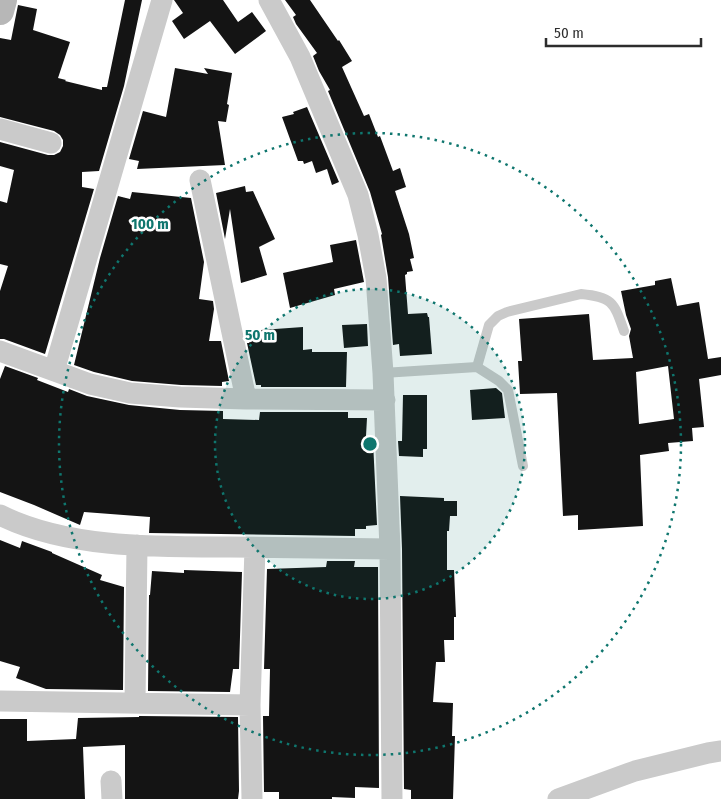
<svg xmlns="http://www.w3.org/2000/svg" width="721" height="799" viewBox="0 0 721 799" font-family="'Fira Sans Condensed',sans-serif">
<style>
.building{fill:#141414;fill-rule:evenodd}
.lines{fill:none;stroke-linecap:round;stroke-linejoin:round}
.lane{stroke:#cacaca;stroke-width:10}
.street{stroke:#cacaca;stroke-width:21}
.secondary{stroke:#b7b7b7;stroke-width:28}
.ring{fill:none;stroke:#0f766e;stroke-width:2.5;stroke-dasharray:2.5 5}
.centre{fill:#0f766e;stroke:#fff;stroke-width:2.5}
.ring-label{font-size:15px;text-anchor:middle;font-weight:bold;fill:#0f766e;stroke:#fff;stroke-width:5;stroke-linejoin:round;paint-order:stroke}
</style>
<rect width="100%" height="100%" fill="#fff"/>
<path class="building" d="M125 0H142L124 86 99 171 82 172V187L94 189 45 354 4 339H0V291L8 266 0 264V201L7 203 14 170 0 166V142L48 155H54L60 152 63 146V140L60 135 54 131 0 117V38L11 40 18 5 37 9 33 30 70 42 58 78 66 80 65 81 102 90V87H107Z
M174 0H223L238 22 252 12 266 31 235 54 210 21 184 39 172 21 183 13Z
M285 0H310L338 41 339 40 352 61 342 67 364 116 369 114 378 137 380 136 393 171 400 168 406 187 395 191 409 234 414 258 410 259 413 271 407 272V274L405 275 408 314 427 313 428 317H429L432 354 400 356 399 344 393 345 388 277 381 235 382 234 370 192 328 91 330 90 319 71 313 56 317 53 296 24 293 17 296 15Z
M175 68 208 74 204 68 232 73 227 104 229 105 226 122 218 121 225 165 137 169 139 161 129 159 143 111 166 117Z
M307 107 339 182 332 185 327 169 316 173 312 161 304 164 303 161H298L282 117 294 114 293 112Z
M245 186 246 192 253 191 275 239 259 247 267 275 241 283 230 209 225 239 216 193Z
M132 192 191 198 204 262 199 299 213 301 214 309 209 341H221L229 381 222 382V386L181 385 132 381 94 372 74 365 100 258 118 196 130 199Z
M356 240 364 282 334 289 335 295 290 308 283 273 333 262 330 245Z
M671 278 677 306 699 302 708 359 721 357V375L699 379 704 427 692 428 693 441 668 443 669 451 640 455 643 526 578 530V515L563 516 557 393 520 394 518 361H522L519 319 589 314 593 360 633 358 629 336 631 329 626 315 621 291 655 285V281ZM668 366 674 419 639 424 636 372Z
M367 324 368 346 344 348 342 325Z
M303 327V350L312 349V352H347L346 387H261V385H256L247 343H249L248 331Z
M5 366 38 378 37 380 68 392 69 389 87 396 129 405 180 410 223 411V419L259 420 260 412H348V418H367L366 436H369V441H373L377 525 366 526V529H355V536L149 533 150 517 84 512 80 525 34 505 0 492V379Z
M496 388 502 393 505 418 472 420 470 390Z
M403 395H427V449H423V457L399 456 398 441H402Z
M400 496 444 498V501H457V516H450L449 531H447V570H454L456 617H454V640H444L445 662H436L433 702 453 703 452 736H455L453 799H411V790L404 789 402 549Z
M0 540 20 548 22 541 52 552V553L102 575 100 580 124 587 123 690 46 689 16 678 20 667 0 661Z
M327 561H355L354 567H378L379 788 355 787V798L332 797V799H279V792H264L263 716H269L270 669H264L267 569 326 567Z
M184 570 242 572 239 669H233L230 692 148 691 149 595H150L152 571 184 573Z
M139 716 238 717 239 791 238 799H125V745L83 747 85 799H0V719H27V741L76 739 78 718 139 717Z"/>
<g class="lines">
<path class="lane" d="M477 367 499 381 508 390 523 466
M383 373 477 367 489 325 498 316 507 312 581 294C613 297 614 303 624 331"/>
<path class="street" d="M269 0 300 57 358 195 368 235 376 278 383 373 390 549 392 799
M0 129 51 143
M200 180 246 399
M0 351 90 384 130 393 180 397 246 399 385 400
M54 371 162 0
M0 515C66 548 154 547 227 547 281 548 335 548 390 549
M0 701 250 705
M135 703 137 545
M111 781 112 799
M252 799 250 705 255 548
M558 799 635 771 708 753 721 751"/>
<path class="secondary" d="M0 11 3 0"/>
</g>
<circle cx="370" cy="444" r="155" fill="#0f766e" fill-opacity=".12"/>
<g class="ring">
<circle cx="370" cy="444" r="155"/>
<circle cx="370" cy="444" r="311"/>
</g>
<circle cx="370" cy="444" r="8" class="centre"/>
<g class="ring-label">
<text x="150" y="229">100 m</text>
<text x="260" y="340">50 m</text>
</g>
<path d="M546 38v8h155v-8" fill="none" stroke="#2d2d2d" stroke-width="2.5"/>
<text x="554" y="38" font-size="15" fill="#2d2d2d" stroke="#ffffff" stroke-width="4" paint-order="stroke">50 m</text>
</svg>
